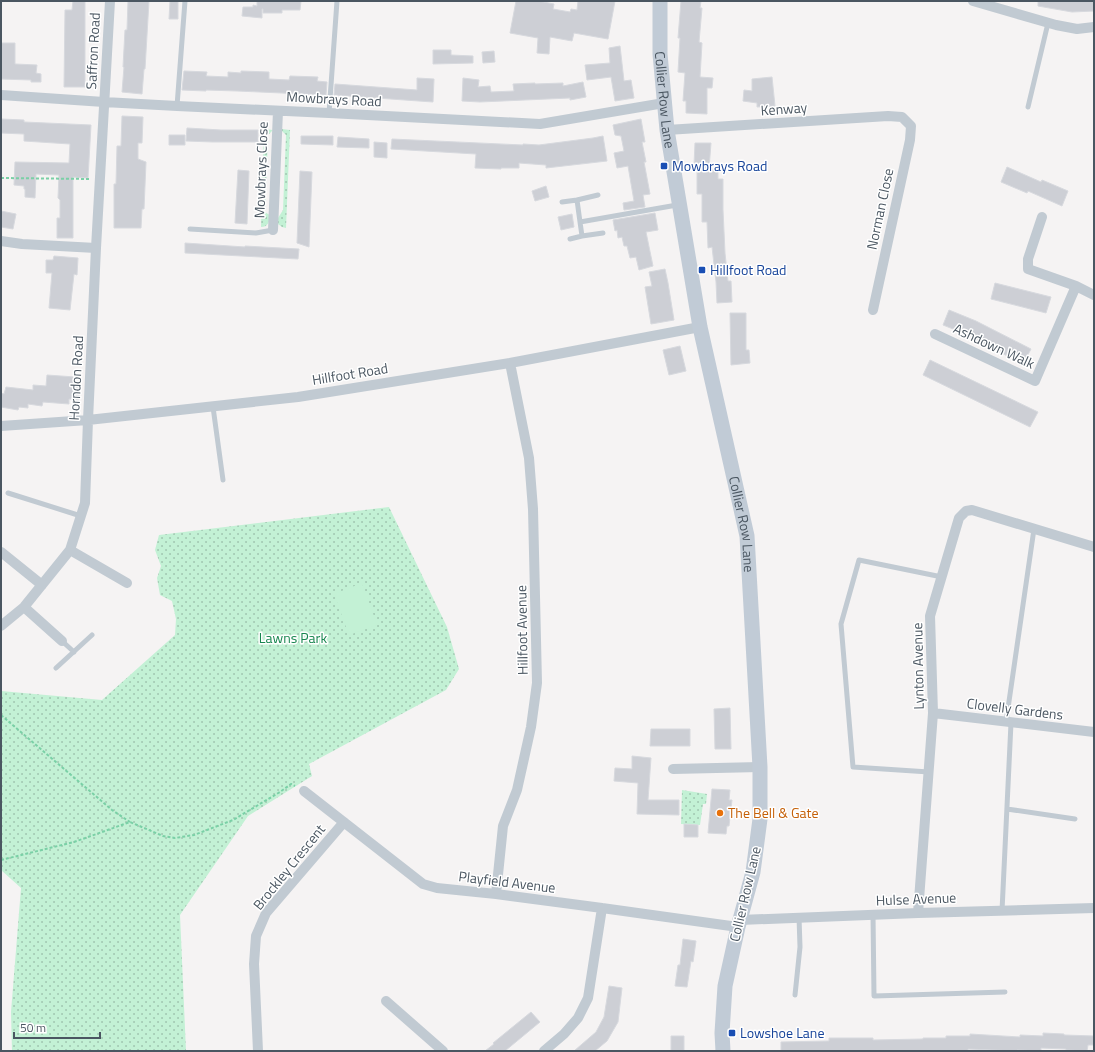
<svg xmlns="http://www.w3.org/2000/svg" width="1095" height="1052" viewBox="0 0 1095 1052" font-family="'Titillium Web',sans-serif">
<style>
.green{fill:url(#green-dots)}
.pitch{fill:#c3f1d5}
.building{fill:#cdcfd5;stroke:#d7d9de}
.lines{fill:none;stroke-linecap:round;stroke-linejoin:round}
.path{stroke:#7ad0a6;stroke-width:2;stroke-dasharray:3 2;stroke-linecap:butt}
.service{stroke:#c1cad2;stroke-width:5}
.minor{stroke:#c1cad2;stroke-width:10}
.secondary{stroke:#c1cbd6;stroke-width:15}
.transit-dot{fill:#1a4fb4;stroke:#fff;stroke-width:1.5}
.food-dot{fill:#e8710a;stroke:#fff;stroke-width:1.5}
.labels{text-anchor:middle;stroke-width:3;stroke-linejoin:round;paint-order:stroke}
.street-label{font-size:14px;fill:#4a5661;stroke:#fff}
.transit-label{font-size:14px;fill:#164399;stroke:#fff;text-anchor:start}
.park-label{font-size:14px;fill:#17864f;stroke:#fff}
.food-label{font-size:14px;fill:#c56008;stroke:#fff;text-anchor:start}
</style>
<defs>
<pattern id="green-dots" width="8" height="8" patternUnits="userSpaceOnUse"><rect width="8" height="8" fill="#c3f1d5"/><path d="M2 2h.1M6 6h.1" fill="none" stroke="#a0c6b0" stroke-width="1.8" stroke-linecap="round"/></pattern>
</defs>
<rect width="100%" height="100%" fill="#f5f3f3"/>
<path class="green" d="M264 129 273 130 268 135 265 212 271 216C269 222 268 227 261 227Z
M282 129 290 130 286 228 282 227 278 224V218L283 210 286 135 282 131Z
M389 507 447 627 459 669 446 690 309 764 312 776 248 816 180 915 186 1051H12L11 1012 21 888 1 870V691L102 700 175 635 176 619 172 601 160 595 157 578 161 566 155 550 159 535Z
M682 790 707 794 706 804H703L700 825 681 824Z"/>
<path class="pitch" d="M362 583 377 625 349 635 334 594Z"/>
<path class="building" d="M73 1H85V87H64L65 10H72Z
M128 1H149L145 69H144L142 94 122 92 124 67H123L125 30H127Z
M170 1H178V19H169Z
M257 1H301L300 10H282V13H263V9H262V18L242 16 243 7H253V5L257 6Z
M516 1H538L554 4 553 9 570 12 571 9 577 10 578 1H615L608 39 574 33 572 41 550 37 549 54 537 53 538 38 510 33Z
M681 1H701L700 8H702L699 42 702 43 700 77 713 78 712 88H707V114L686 113V101H683L685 73 678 72 680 38H678Z
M1038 1H1094V11L1072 12 1038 6Z
M1 43H15V64L37 65 36 73 41 74V82H31V80L1 79Z
M620 46 624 81 631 80 634 98 615 101 611 77 587 80 585 65 610 63 609 48Z
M433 50H451V55L473 56V63L433 64Z
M494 51 495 62 483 63 482 52Z
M184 71 207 72 206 76 228 77V72L241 73V71L269 72V79L289 80 290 76 318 77 317 81 327 82 326 95 237 91 206 90V91L182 90Z
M772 77 775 106 757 107V103L743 101 744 90 752 91V79Z
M417 78 434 79 433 102 334 95 335 84 417 90Z
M463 78 479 80 478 87 490 86 491 92 514 91 513 84 535 83V84L563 83V86L583 82 586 97 570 100V98L480 102 462 101Z
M122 116 143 117 142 143H138V159L146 162 144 209H142L141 228H114V184H116L117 146H121Z
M1 119 24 120V122L91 125 88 178 73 177V238H57V218H60V200L58 198 59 175 36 174 35 198 25 197V189H24V186L14 185 15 162 69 163 70 144 24 141V134L1 133Z
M641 119 645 142H642L646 162H644L650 194 643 195 645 207 624 210 623 203 634 201 628 166 617 168 614 153 624 151 621 136 615 135 613 125Z
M187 128 221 130H258V142H213L186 141Z
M169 135H185V145H169Z
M301 136H333V145L301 144Z
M603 136 607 161 546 168V165L519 163V168H501V169L475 168 476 154 391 149 392 139 523 145V144L539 145 593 138Z
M338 137 369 139V148L337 147Z
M374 142 387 143V158L374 157Z
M695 143H711L709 169H718V179H723V210L725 253 728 281H731L732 302 717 303 716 282 712 247 708 248 707 222H702V194H697V166L694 165Z
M1007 167 1041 182 1042 180 1068 191 1062 206 1028 191 1027 193 1001 182Z
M238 170 249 171 247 224 235 223Z
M300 171 312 172 309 247 297 243Z
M546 186 549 197 535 201 532 191Z
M1 211 16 214 13 229 1 227Z
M655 213 658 230 646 232 653 266 639 270 636 257 630 258 627 246H624L622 237 618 238 617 230 615 231 613 220Z
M572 214 574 227 561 230 558 217Z
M185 243 245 247V246L299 249 298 259 185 253Z
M54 256 78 258 77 275 74 274 70 310 49 308 52 273H46V260H53Z
M665 269 668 283 674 320 651 324 645 287 652 286 649 272Z
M995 283 1051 297 1046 313 991 299Z
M949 310 976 321 1031 349 1023 364 972 338 973 337 943 325Z
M730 313H746V350H749L750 363 731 365Z
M680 346 686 371 669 375 663 350Z
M930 360 1038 412 1030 427 923 375Z
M47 375 75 377 74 385 80 386 79 400 69 399V404L43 402 42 406 28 404V408L19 407 18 410 1 407V393L4 394 6 387 33 390V385L46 386Z
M730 708 731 749H715L714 709Z
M651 729H690V746H650Z
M632 756 651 758 648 800H679V815L637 814 638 783 614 781 615 768 632 769Z
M712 789 730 790 729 800H732L729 826H727L726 834 708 833Z
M684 824 698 825V837H684Z
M683 939 696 941 693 962 691 961 687 987 675 986 678 965H680Z
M609 986 622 988 618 1022 607 1041 595 1051H574L596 1032 604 1017Z
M531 1012 540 1022 505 1051H485L494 1044 493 1043Z
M1043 1033 1064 1034V1035L1094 1036V1045H1088L1087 1051 1066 1050V1049L1041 1048V1051L1017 1050V1051L968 1049V1051H781V1042L829 1041V1038H873V1040L923 1039V1038H946V1036H970V1034L1020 1037V1035L1043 1036Z
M671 1036H684V1051H671Z"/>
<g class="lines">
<path class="path" d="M1 178 91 179
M1 715 112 810 130 822
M1 860 74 842 130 822 163 836 175 838 194 835 233 820 280 792 291 784 295 786"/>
<path class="service" d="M177 106 185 1
M1028 107 1048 23
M329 113 337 1
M598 195 577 200 580 222 677 205
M562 202 577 200
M580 222 582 236 603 233
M190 229 256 233 273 230
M570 239 582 236
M213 407 223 480
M8 493 81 516
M62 641 74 652
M56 668 92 635
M1006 722 1034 529
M929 772 853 767 841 624 859 560 942 577
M1007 809 1075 819
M1002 911 1011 723
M873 914 874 996 1005 992
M795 995 800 947 799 917"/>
<path class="minor" d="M973 1 1056 25 1077 29 1094 27
M1 95 104 102 177 106 329 113 540 124 664 103
M667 130 888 116 902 117 911 126 910 140 873 310
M1042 217 1028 259V269L1076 286 1094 295
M273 230 278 111
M1 241 22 244 96 248
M935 334 1035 381 1076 286
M1 426 88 420 298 397 510 363 700 327
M70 550 127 583
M1 552 42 585
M24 607 62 641
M1 626 24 607 70 550 85 503 88 420 96 248 110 1
M933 713 1094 732
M673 769 760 767
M304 791 423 884 437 888 496 894 602 908 738 927
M496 894 503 826 517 790 531 727 537 683 533 509 529 458 510 363
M918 913 933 713 930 616 959 518 966 511 972 510 1094 547
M740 920 918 913 1094 908
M386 1001 443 1051
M258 1051 254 964 256 936 266 913 344 822
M544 1051 564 1034 578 1018 588 998 602 908"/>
<path class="secondary" id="s1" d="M660 1V54L667 130 700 327 747 536 760 767V819L753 872 738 927 725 986 722 1033 723 1051"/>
</g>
<g class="transit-dot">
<rect x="660" y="162" width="8" height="8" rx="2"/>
<rect x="698" y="266" width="8" height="8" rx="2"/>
<rect x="728" y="1029" width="8" height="8" rx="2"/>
</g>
<circle class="food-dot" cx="720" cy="813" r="4"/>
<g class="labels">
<g class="street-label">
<text transform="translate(93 51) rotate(-87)" y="5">Saffron Road</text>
<text transform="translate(334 99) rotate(3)" y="5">Mowbrays Road</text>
<text dy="5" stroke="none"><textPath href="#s1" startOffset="99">Collier Row Lane</textPath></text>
<text transform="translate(784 109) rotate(-4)" y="5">Kenway</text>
<text transform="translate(261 170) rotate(-88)" y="5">Mowbrays Close</text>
<text transform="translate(880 209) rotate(-78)" y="5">Norman Close</text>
<text transform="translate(994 346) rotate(25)" y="5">Ashdown Walk</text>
<text transform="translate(350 374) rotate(-9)" y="5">Hillfoot Road</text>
<text transform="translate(76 378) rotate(-87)" y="5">Horndon Road</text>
<text dy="5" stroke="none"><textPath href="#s1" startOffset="531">Collier Row Lane</textPath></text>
<text transform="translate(522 630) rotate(-91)" y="5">Hillfoot Avenue</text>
<text transform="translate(918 666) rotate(-91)" y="5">Lynton Avenue</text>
<text transform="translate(1015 709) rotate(7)" y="5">Clovelly Gardens</text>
<text transform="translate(289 867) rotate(-51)" y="5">Brockley Crescent</text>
<text transform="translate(507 882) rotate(7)" y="5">Playfield Avenue</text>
<text transform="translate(745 894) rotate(-77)" y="5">Collier Row Lane</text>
<text transform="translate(916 899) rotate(-2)" y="5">Hulse Avenue</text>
</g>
<g class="transit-label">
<text x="672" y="171">Mowbrays Road</text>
<text x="710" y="275">Hillfoot Road</text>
<text x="740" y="1038">Lowshoe Lane</text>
</g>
<g class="park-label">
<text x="293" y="643">Lawns Park</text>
</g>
<g class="food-label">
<text x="728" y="818">The Bell &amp; Gate</text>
</g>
</g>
<rect width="1095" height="1052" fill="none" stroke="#4a5661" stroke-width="4"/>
<path d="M14 1032v6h86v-6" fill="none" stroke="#4a5661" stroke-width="2"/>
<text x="20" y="1032" font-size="12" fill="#4a5661" stroke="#ffffff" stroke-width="3" paint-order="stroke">50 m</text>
</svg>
